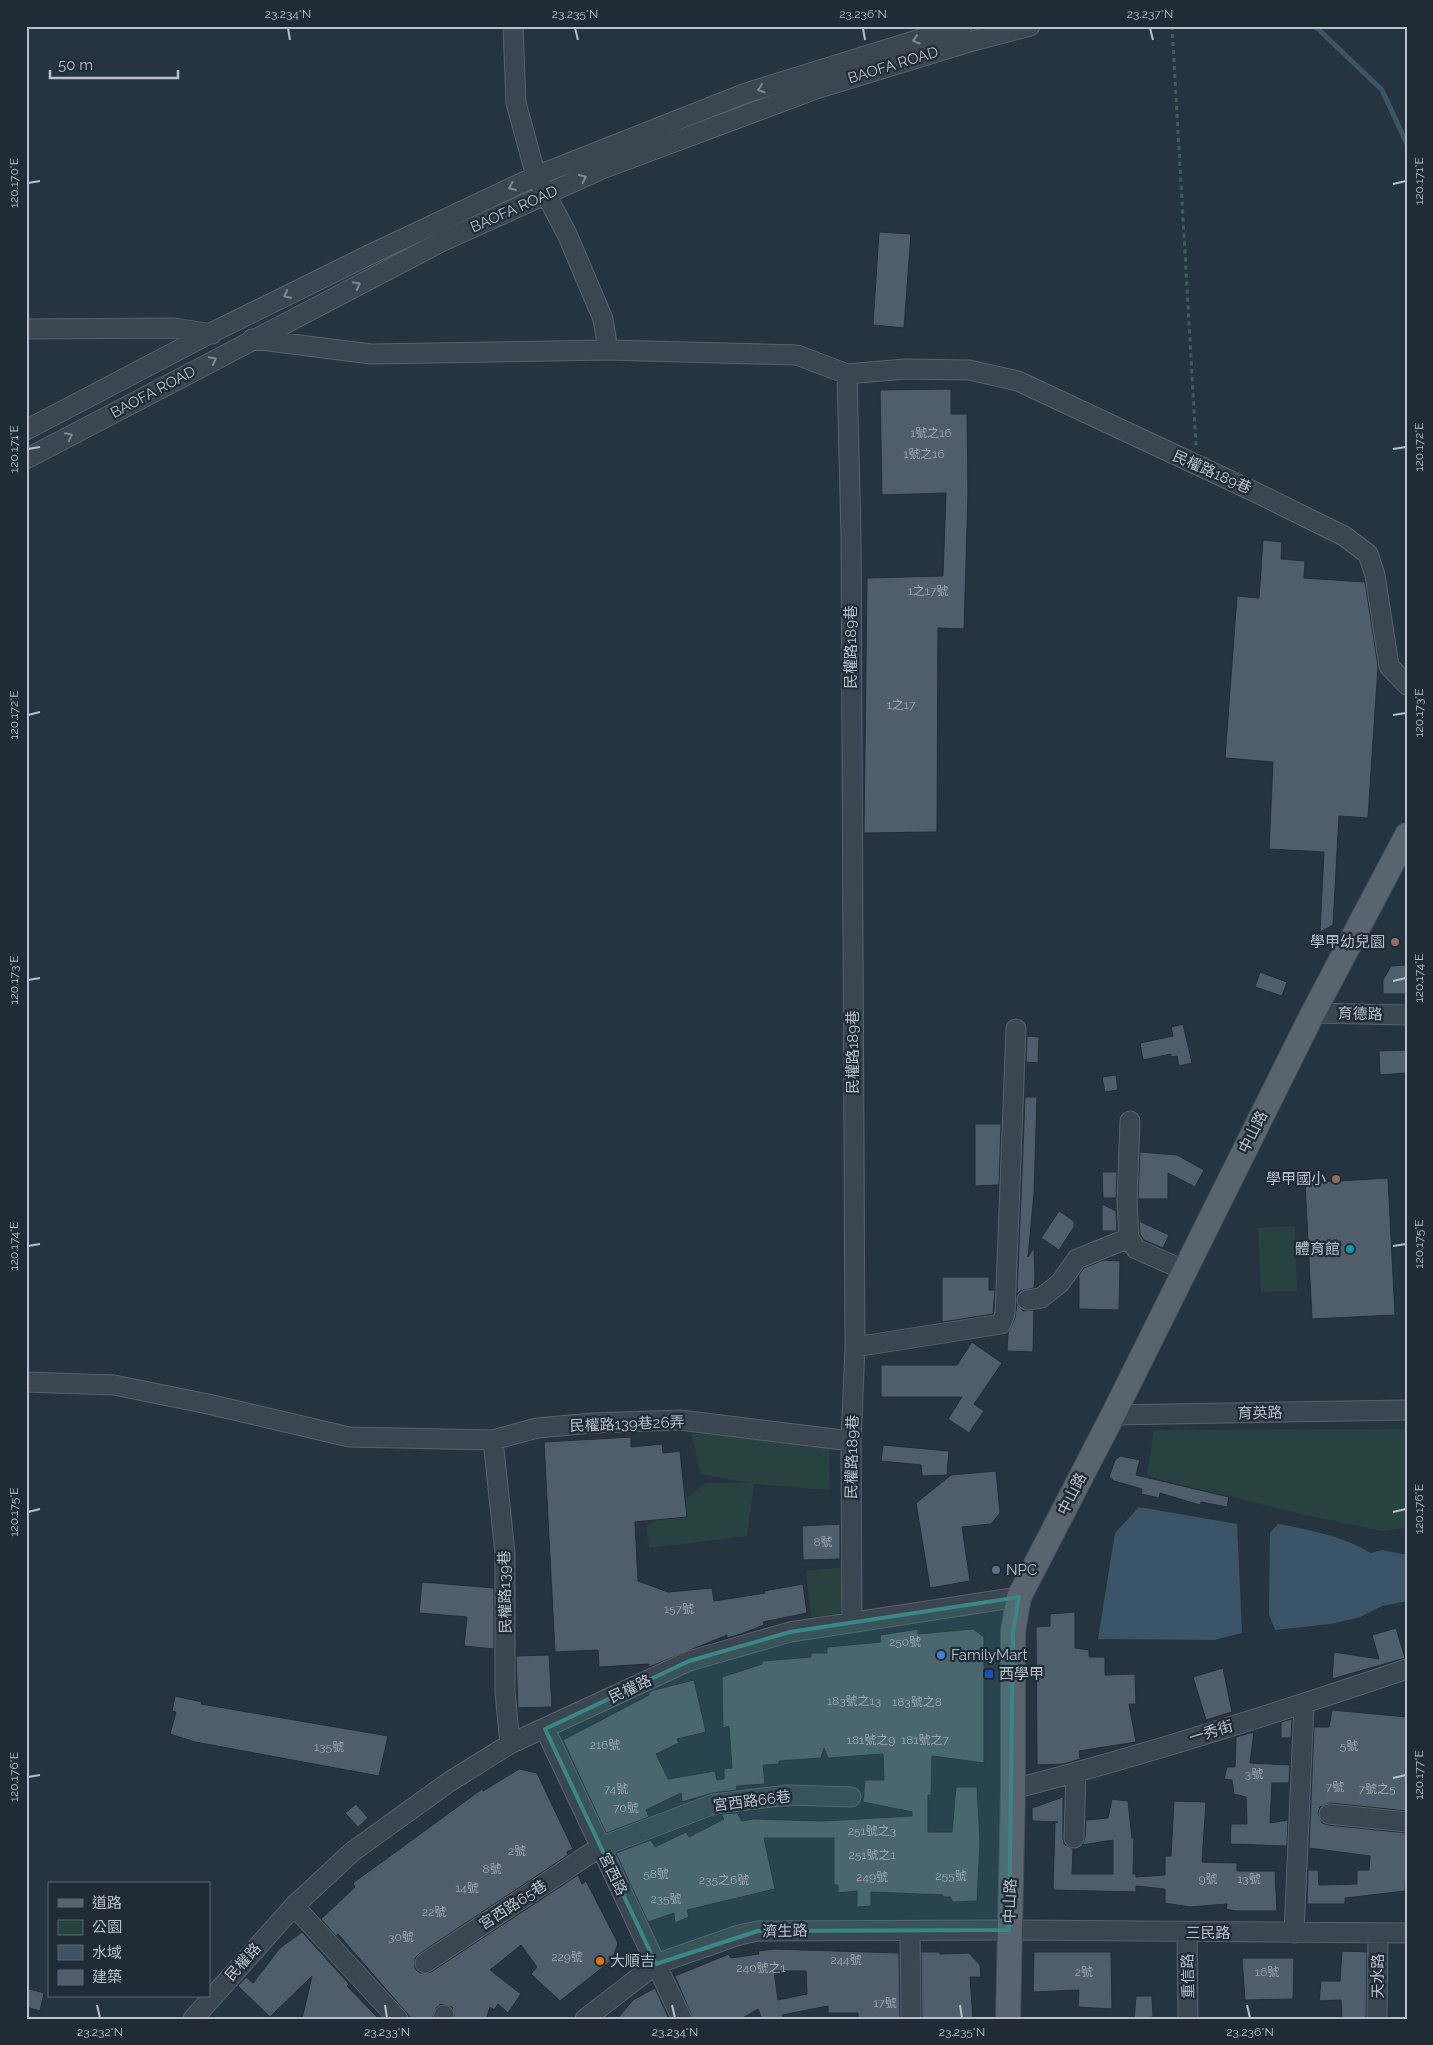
<svg xmlns="http://www.w3.org/2000/svg" width="1433" height="2045" viewBox="0 0 1433 2045" font-family="Raleway,'Noto Sans TC',sans-serif">
<style>
.green{fill:#284141}
.water{fill:#3c5468}
.lines{fill:none;stroke-linecap:round;stroke-linejoin:round}
.stream{stroke:#3c5468;stroke-width:5}
.building{fill:#4f5e6a;stroke:#212d37;fill-rule:evenodd}
.minor-casing{stroke:#58636d;stroke-width:21}
.major-casing{stroke:#444f59;stroke-width:26}
.path{stroke:#465d5d;stroke-width:3;stroke-dasharray:4 4;stroke-linecap:butt}
.minor{stroke:#3a4650;stroke-width:19}
.major{stroke:#58656f;stroke-width:24}
.oneway{stroke:#7f8993}
.marked{fill:#398885;fill-opacity:0.2;stroke:#398885;stroke-width:4;stroke-linejoin:round}
.ticks{fill:none;stroke:#b7c0ca;stroke-width:2}
.education-dot{fill:#8d6e63;stroke:#1f2b35;stroke-width:2}
.culture-dot{fill:#0f9aa8;stroke:#1f2b35;stroke-width:2}
.service-dot{fill:#5c6f8a;stroke:#1f2b35;stroke-width:2}
.shop-dot{fill:#3f7fe0;stroke:#1f2b35;stroke-width:2}
.transit-dot{fill:#1a4fb4;stroke:#1f2b35;stroke-width:2}
.food-dot{fill:#e8710a;stroke:#1f2b35;stroke-width:2}
.labels{text-anchor:middle;stroke-width:4.5;stroke-linejoin:round;paint-order:stroke}
.number-label{font-size:12px;fill:#9da8b2}
.street-label{font-size:15px;fill:#b7c0ca;stroke:#1f2b35}
.poi-label{font-size:15px;fill:#b7c0ca;stroke:#1f2b35;text-anchor:start}
.neatline{fill:none;stroke:#b7c0ca;stroke-width:2}
.ticks-label{font-size:12px;text-anchor:middle;fill:#b7c0ca}
</style>
<rect width="100%" height="100%" fill="#263440"/>
<path class="green" d="M1295 1226 1297 1291 1261 1292 1258 1228Z
M1407 1429V1528L1382 1531 1296 1513 1147 1476 1154 1430Z
M691 1433 829 1445 830 1490 754 1484 747 1536 649 1548 646 1527 706 1483H749L701 1474Z
M850 1566 851 1612 811 1617 806 1571Z"/>
<path class="water" d="M1139 1507 1237 1524 1242 1633 1214 1640 1098 1639 1115 1533Z
M1278 1524C1309 1529 1344 1537 1371 1553L1382 1550 1407 1555V1601L1382 1606 1360 1617 1331 1624 1275 1630 1269 1614 1270 1533Z"/>
<g class="lines">
<path class="stream" d="M1315 26 1382 90 1407 144"/>
</g>
<path class="building" d="M879 232 911 234 904 328 873 325Z
M951 389V414H967L968 493 964 629 938 628 937 832 864 833 867 578 943 576 946 493 882 495 880 390Z
M1263 540 1282 542 1281 559 1305 561 1304 578 1365 582 1378 666 1368 818 1339 816 1333 925 1320 932 1324 852 1269 849 1273 762 1225 758 1237 596 1259 598Z
M1407 965V994H1383V980L1391 966Z
M1260 972 1287 982 1282 996 1255 987Z
M1183 1024 1192 1063 1179 1066 1177 1056 1171 1057V1054L1143 1060 1140 1043 1173 1036 1171 1027Z
M1027 1036 1039 1037 1038 1063 1026 1062Z
M1407 1050V1073L1380 1075 1379 1051Z
M1116 1075 1118 1090 1105 1092 1102 1077Z
M1025 1097H1037L1034 1193 1028 1257 1034 1248 1035 1278 1034 1288 1020 1291 1017 1295Z
M975 1124H1001L999 1185 975 1186Z
M1140 1152 1177 1155 1204 1170 1195 1187 1168 1173V1199H1138Z
M1102 1172H1117L1116 1198H1103Z
M1388 1178 1395 1315 1312 1319 1305 1183Z
M1102 1204 1116 1211 1117 1231H1102Z
M1059 1211 1074 1221V1227L1059 1250 1041 1238Z
M1139 1221 1169 1235 1163 1248 1144 1240 1140 1234Z
M1103 1260 1120 1261 1119 1310 1079 1309V1275L1084 1268Z
M942 1277H989V1290H995L993 1314 942 1322Z
M1017 1304 1023 1311 1034 1310 1033 1352 1007 1351 1008 1333 1015 1318Z
M972 1342 1002 1363 974 1404 984 1411 969 1433 948 1419 962 1397H881V1365H957Z
M631 1437V1447L662 1444 663 1453 680 1451 687 1517 635 1522 638 1581 668 1592 712 1588 714 1601 765 1593 764 1591 803 1584 807 1613 763 1622 764 1625 741 1634 727 1638V1635L649 1667V1664L599 1667 598 1650 555 1652 544 1442Z
M883 1445 949 1451 947 1475 922 1476 921 1465 881 1461Z
M1120 1456 1140 1460 1136 1475 1229 1497 1227 1507 1201 1502 1200 1505 1160 1493 1159 1498 1141 1494 1142 1489 1114 1481 1109 1477 1115 1460Z
M996 1471 1000 1513 991 1524 962 1527 970 1581 930 1588 916 1503 951 1475Z
M840 1524V1559L803 1560 802 1526Z
M422 1582 494 1588V1649L464 1646 467 1617 419 1613Z
M1075 1612V1648L1089 1650V1657H1105V1675L1135 1674 1136 1704H1129L1136 1742 1079 1751 1080 1759 1063 1764 1037 1765 1036 1627 1050 1626V1614Z
M1396 1628 1405 1658 1332 1679 1334 1652 1379 1659 1372 1635Z
M918 1629V1634L973 1629 984 1637V1763L932 1756 931 1795H928V1832H952L956 1787H977L980 1843 977 1901 953 1902 950 1897H943V1895L871 1892V1906L857 1907V1891L838 1893V1885H834V1838H764L775 1889 687 1910 689 1917 675 1923 674 1913 648 1922 616 1853 651 1840 655 1847 686 1832 689 1837 724 1819 721 1814 737 1813 742 1821 753 1819 822 1821 912 1816V1812L863 1802 865 1780H884L883 1754 828 1758 824 1748 821 1758 779 1761V1764L763 1765 765 1784 736 1786 737 1790 712 1793 682 1802 681 1793 646 1810 649 1817 606 1833 563 1740 649 1695V1692L654 1690 694 1680 706 1732 677 1739 679 1743 656 1754 668 1779 715 1771 717 1780 724 1779V1769L732 1768 729 1726 723 1728 722 1677 762 1664V1661L811 1657V1653H827V1647L881 1642 880 1635Z
M549 1655 552 1707 518 1708 516 1656Z
M1223 1668 1232 1712 1206 1720 1193 1677Z
M175 1696 202 1702 201 1704 388 1736 379 1776 195 1742 170 1734 176 1712 172 1711Z
M1332 1710 1407 1717V1811L1330 1803 1320 1807 1318 1813 1322 1823 1328 1825 1407 1833 1405 1891 1345 1898V1904H1307L1308 1870H1318L1319 1885 1357 1884V1870H1369L1370 1856 1309 1848 1314 1727H1329Z
M1292 1719 1291 1738H1281V1722Z
M1254 1732 1250 1763 1290 1765 1289 1783H1272L1270 1823 1288 1820 1287 1846 1230 1844 1231 1824H1247L1246 1797 1234 1794 1232 1780 1224 1779 1227 1767H1235L1236 1737Z
M519 1769 537 1773 573 1849 567 1852 568 1855 419 1954 415 1958V1969L420 1973 431 1972 578 1875 582 1884 586 1881 618 1943 612 1960 560 2001 531 1974 537 1967 521 1945 490 1970 521 1994 508 2013 498 2004 494 2010 490 2007 486 2019H455L452 2007 441 2004 436 2008 432 2019H412L338 1934 336 1936 321 1919 355 1887 353 1883 482 1789 483 1791Z
M1063 1797V1838L1064 1844 1073 1849 1072 1874H1113V1840L1082 1845 1085 1838 1086 1820 1108 1818 1112 1799 1128 1801 1132 1838H1134L1133 1874H1136V1877L1165 1875V1856H1171L1174 1801 1206 1802 1202 1862 1237 1863V1871H1275L1277 1911H1235L1226 1909 1227 1904 1190 1907 1165 1903V1889L1136 1886V1892L1053 1890 1055 1822H1058L1032 1821V1808Z
M356 1804 368 1818 358 1827 345 1813Z
M302 1932 349 1984 347 1986 379 2019H302L312 1976 270 2017 238 1986 246 1977 253 1983 280 1948Z
M774 1949 899 1953 900 2019H858V2013H828V2006L782 2015 784 2019H762L758 2009 741 2019H693L675 1976 729 1954 731 1958 759 1954 758 1951ZM774 1971H806L807 1994 778 2000Z
M1342 1951 1367 1952 1366 2019H1342L1341 2000 1319 2001 1321 1981H1340Z
M921 1952H940V1954L969 1953 980 1965 981 1977H970L973 2019H922Z
M1034 1952H1111L1112 2009 1078 2007 1079 1990 1033 1992Z
M1242 1958H1294L1293 1999 1245 2000Z
M26 1988 44 1993 40 2011 26 2007Z
M655 1988 669 2019H617L633 2000Z
M1136 1996H1152L1153 2017 1134 2019Z"/>
<g class="lines">
<g class="minor-casing">
<path id="minor" d="M513 26 516 103 536 176 567 234 603 319 608 350
M26 329 174 328 212 334
M252 339 371 354 608 350 797 355 847 374
M26 430 209 334 369 255 536 176 746 93 962 26
M26 459 441 242 602 169 816 89 973 41 1030 26
M1313 1013 1407 1015
M1130 1121 1127 1202 1129 1238 1136 1249 1184 1270
M1027 1300 1041 1298 1060 1283 1077 1259 1129 1238
M855 1347 1001 1324 1005 1314 1016 1029
M26 1382 114 1385 208 1404 349 1437 493 1440 537 1428 593 1423 680 1420 851 1441
M1113 1415 1407 1410
M493 1440 505 1553V1692L510 1744
M852 1623 851 1441 855 1347 851 535 847 374 905 369 969 370 1018 381 1257 493 1344 536 1368 554 1375 575 1389 666 1407 685
M545 1729 682 2019
M1013 1789C1146 1755 1277 1713 1407 1669
M1329 1814 1407 1822
M1074 1838 1076 1773
M294 1906 398 2019
M910 1932 911 2019
M1187 1933 1188 2019
M1294 1933 1304 1704
M425 1963 600 1847 714 1804 788 1795 851 1797
M193 2019 294 1906 352 1852 449 1782 510 1744 689 1661 790 1632 1019 1597
M443 2019 444 2015
M585 2019 656 1964 739 1935 758 1931 1009 1930 1407 1933
M1377 2019 1378 1933"/>
</g>
<g class="major-casing">
<path id="major" d="M1008 2019 1013 1789V1631L1019 1597 1113 1415 1313 1013 1407 835"/>
</g>
<path class="path" d="M1172 26 1196 445"/>
<use href="#minor" class="minor"/>
<use href="#major" class="major"/>
</g>
<defs><path id="oneway-chevron" d="M-2-3.5L2.5 0L-2 3.5" fill="none" stroke-width="1.6" stroke-linecap="round" stroke-linejoin="round" transform="scale(1.25)"/></defs>
<g class="oneway">
<use href="#oneway-chevron" transform="translate(916 40) rotate(163)"/>
<use href="#oneway-chevron" transform="translate(761 89) rotate(162)"/>
<use href="#oneway-chevron" transform="translate(583 178) rotate(-25)"/>
<use href="#oneway-chevron" transform="translate(512 187) rotate(155)"/>
<use href="#oneway-chevron" transform="translate(357 285) rotate(-27)"/>
<use href="#oneway-chevron" transform="translate(287 295) rotate(154)"/>
<use href="#oneway-chevron" transform="translate(213 360) rotate(-28)"/>
<use href="#oneway-chevron" transform="translate(69 436) rotate(-28)"/>
</g>
<path class="marked" d="M1019 1597 1013 1631 1009 1930 758 1931 656 1964 545 1729 689 1661 790 1632Z"/>
<path class="ticks" d="M288 28 290 40M575 28 578 40M863 28 865 40M1150 28 1153 40M28 183 40 181M1393 184 1406 181M28 449 40 447M1393 449 1406 447M28 715 40 712M1393 715 1406 713M28 980 40 978M1393 981 1406 978M28 1246 40 1244M1393 1246 1406 1244M28 1512 40 1509M1393 1512 1406 1509M28 1777 40 1775M1393 1778 1406 1775M97 2005 100 2018M385 2005 387 2018M672 2005 675 2018M960 2005 962 2018M1247 2005 1250 2018"/>
<g class="education-dot">
<circle cx="1395" cy="942" r="5"/>
<circle cx="1336" cy="1179" r="5"/>
</g>
<circle class="culture-dot" cx="1350" cy="1249" r="5"/>
<circle class="service-dot" cx="996" cy="1570" r="5"/>
<circle class="shop-dot" cx="941" cy="1655" r="5"/>
<rect class="transit-dot" x="984" y="1669" width="10" height="10" rx="2.5"/>
<circle class="food-dot" cx="600" cy="1961" r="5"/>
<g class="labels">
<g class="number-label">
<text x="931" y="437">1號之16</text>
<text x="924" y="458">1號之16</text>
<text x="928" y="595">1之17號</text>
<text x="901" y="709">1之17</text>
<text x="823" y="1546">8號</text>
<text x="679" y="1613">157號</text>
<text x="905" y="1646">250號</text>
<text x="854" y="1705">183號之13</text>
<text x="917" y="1706">183號之8</text>
<text x="871" y="1744">181號之9</text>
<text x="925" y="1744">181號之7</text>
<text x="605" y="1749">216號</text>
<text x="1349" y="1750">5號</text>
<text x="329" y="1751">135號</text>
<text x="1254" y="1778">3號</text>
<text x="1335" y="1791">7號</text>
<text x="616" y="1793">74號</text>
<text x="1377" y="1793">7號之5</text>
<text x="626" y="1812">70號</text>
<text x="872" y="1835">251號之3</text>
<text x="517" y="1855">2號</text>
<text x="872" y="1859">251號之1</text>
<text x="492" y="1873">8號</text>
<text x="656" y="1878">58號</text>
<text x="951" y="1880">255號</text>
<text x="872" y="1881">249號</text>
<text x="1208" y="1883">9號</text>
<text x="1249" y="1883">13號</text>
<text x="724" y="1884">235之6號</text>
<text x="467" y="1892">14號</text>
<text x="666" y="1903">235號</text>
<text x="434" y="1916">22號</text>
<text x="401" y="1941">30號</text>
<text x="567" y="1961">229號</text>
<text x="846" y="1964">244號</text>
<text x="761" y="1972">240號之1</text>
<text x="1084" y="1976">2號</text>
<text x="1267" y="1976">16號</text>
<text x="885" y="2007">17號</text>
</g>
<g class="street-label">
<text transform="translate(893 65) rotate(-17)" y="5">BAOFA ROAD</text>
<text transform="translate(514 209) rotate(-24)" y="5">BAOFA ROAD</text>
<text transform="translate(153 392) rotate(-28)" y="5">BAOFA ROAD</text>
<text transform="translate(1212 472) rotate(24)" y="5">民權路189巷</text>
<text transform="translate(851 647) rotate(-90)" y="5">民權路189巷</text>
<text transform="translate(1360 1014) rotate(1)" y="5">育德路</text>
<text transform="translate(853 1052) rotate(-90)" y="5">民權路189巷</text>
<text transform="translate(1253 1132) rotate(-63)" y="5">中山路</text>
<text transform="translate(1260 1413) rotate(-1)" y="5">育英路</text>
<text transform="translate(627 1424) rotate(-2)" y="5">民權路139巷26弄</text>
<text transform="translate(852 1457) rotate(-89)" y="5">民權路189巷</text>
<text transform="translate(1072 1494) rotate(-63)" y="5">中山路</text>
<text transform="translate(505 1592) rotate(-91)" y="5">民權路139巷</text>
<text transform="translate(630 1689) rotate(-25)" y="5">民權路</text>
<text transform="translate(1211 1732) rotate(-17)" y="5">一秀街</text>
<text transform="translate(752 1801) rotate(-7)" y="5">宮西路66巷</text>
<text transform="translate(613 1874) rotate(64)" y="5">宮西路</text>
<text transform="translate(1010 1901) rotate(-88)" y="5">中山路</text>
<text transform="translate(513 1905) rotate(-33)" y="5">宮西路65巷</text>
<text transform="translate(785 1931) rotate(-1)" y="5">濟生路</text>
<text x="1208" y="1938">三民路</text>
<text transform="translate(243 1962) rotate(-48)" y="5">民權路</text>
<text transform="translate(1188 1976) rotate(-91)" y="5">重信路</text>
<text transform="translate(1378 1976) rotate(-90)" y="5">天水路</text>
</g>
<g class="poi-label">
<text x="1385" y="947" text-anchor="end">學甲幼兒園</text>
<text x="1326" y="1184" text-anchor="end">學甲國小</text>
<text x="1340" y="1254" text-anchor="end">體育館</text>
<text x="1006" y="1575">NPC</text>
<text x="951" y="1660">FamilyMart</text>
<text x="999" y="1679">西學甲</text>
<text x="610" y="1966">大順吉</text>
</g>
</g>
<rect width="1433" height="2045" fill="none" stroke="#1f2b35" stroke-width="55"/>
<rect x="48" y="1882" width="162" height="115" fill="#1f2b35" stroke="#5c6771"/>
<rect x="58" y="1899" width="25" height="8" fill="#58656f" stroke="#5c6771"/>
<text x="92" y="1908" font-size="15" fill="#b7c0ca">道路</text>
<rect x="58" y="1920" width="25" height="15" fill="#284141" stroke="#5c6771"/>
<text x="92" y="1932" font-size="15" fill="#b7c0ca">公園</text>
<rect x="58" y="1945" width="25" height="15" fill="#3c5468" stroke="#5c6771"/>
<text x="92" y="1958" font-size="15" fill="#b7c0ca">水域</text>
<rect x="58" y="1970" width="25" height="15" fill="#4f5e6a" stroke="#5c6771"/>
<text x="92" y="1982" font-size="15" fill="#b7c0ca">建築</text>
<path d="M50 70v8h128v-8" fill="none" stroke="#b7c0ca" stroke-width="2.5"/>
<text x="58" y="70" font-size="15" fill="#b7c0ca" stroke="#1f2b35" stroke-width="4" paint-order="stroke">50 m</text>
<rect x="28" y="28" width="1378" height="1990" class="neatline"/>
<g class="ticks-label">
<text x="288" y="18">23.234°N</text>
<text x="575" y="18">23.235°N</text>
<text x="863" y="18">23.236°N</text>
<text x="1150" y="18">23.237°N</text>
<text transform="translate(1419 181) rotate(-90)" y="4">120.171°E</text>
<text transform="translate(14 183) rotate(-90)" y="4">120.170°E</text>
<text transform="translate(1419 447) rotate(-90)" y="4">120.172°E</text>
<text transform="translate(14 449) rotate(-90)" y="4">120.171°E</text>
<text transform="translate(1419 713) rotate(-90)" y="4">120.173°E</text>
<text transform="translate(14 715) rotate(-90)" y="4">120.172°E</text>
<text transform="translate(1419 978) rotate(-90)" y="4">120.174°E</text>
<text transform="translate(14 980) rotate(-90)" y="4">120.173°E</text>
<text transform="translate(1419 1244) rotate(-90)" y="4">120.175°E</text>
<text transform="translate(14 1246) rotate(-90)" y="4">120.174°E</text>
<text transform="translate(1419 1509) rotate(-90)" y="4">120.176°E</text>
<text transform="translate(14 1512) rotate(-90)" y="4">120.175°E</text>
<text transform="translate(1419 1775) rotate(-90)" y="4">120.177°E</text>
<text transform="translate(14 1777) rotate(-90)" y="4">120.176°E</text>
<text x="100" y="2036">23.232°N</text>
<text x="387" y="2036">23.233°N</text>
<text x="675" y="2036">23.234°N</text>
<text x="962" y="2036">23.235°N</text>
<text x="1250" y="2036">23.236°N</text>
</g>
</svg>
